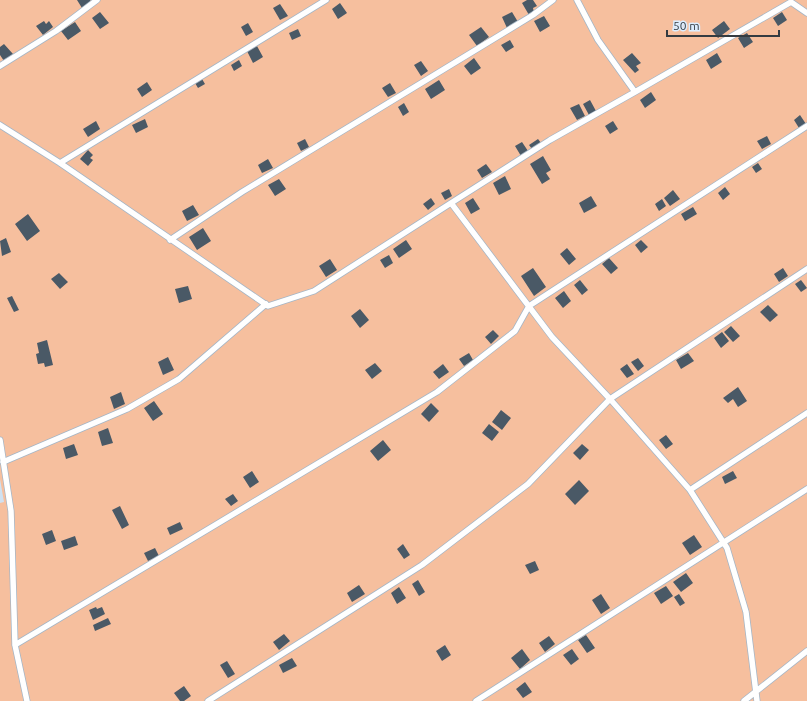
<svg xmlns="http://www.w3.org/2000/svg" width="807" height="701" viewBox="0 0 807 701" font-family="Ubuntu,sans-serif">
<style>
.green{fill:#f6bf9e}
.building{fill:#4a5966}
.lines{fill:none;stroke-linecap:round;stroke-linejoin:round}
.lane-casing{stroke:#a5b6c6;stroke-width:7}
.lane{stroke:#fff;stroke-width:5.5}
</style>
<rect width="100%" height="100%" fill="#d0e1f1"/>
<path class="green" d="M0 0H807V701H0V503L4 502 0 479Z"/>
<path class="building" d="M77 0H90L91 1 82 8Z
M527 0H533L537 6 533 8 534 12 529 15 522 3Z
M340 3 347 13 338 19 332 9Z
M280 4 288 16 280 20 273 8Z
M100 12 109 23 100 29 92 18Z
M512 12 518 22 507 28 502 17Z
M782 12 787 20 778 26 773 18Z
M544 16 550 26 540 32 534 21Z
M44 21 46 24 49 21 53 27 43 35 36 26Z
M724 21 730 29 718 38 712 30Z
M75 22 81 31 68 40 61 31Z
M248 23 253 32 246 36 241 27Z
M481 27 489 37 477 46 469 35Z
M298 29 301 36 292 40 289 33Z
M747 33 753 42 744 48 738 38Z
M510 40 514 47 506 52 501 45Z
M4 44 13 54 4 61 0 55V47Z
M257 46 263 57 253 63 247 51Z
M632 53 641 63 636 66 639 70 635 73 623 60Z
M717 53 722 62 711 69 706 60Z
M474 58 481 68 471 75 464 66Z
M239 60 242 66 234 71 231 65Z
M421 61 428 71 421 76 414 65Z
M202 79 205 84 198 88 195 83Z
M439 80 445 90 431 99 425 89Z
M147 82 152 90 142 97 137 89Z
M390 83 396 93 388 97 382 88Z
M651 92 656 100 645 108 640 100Z
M590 100 596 111 589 115 583 104Z
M404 103 409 112 403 116 398 107Z
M579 104 585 116 577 120 570 108Z
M800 115 806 124 799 128 794 120Z
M145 119 148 127 136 133 132 125Z
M96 121 100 129 88 137 83 129Z
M613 121 618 129 610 134 605 126Z
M767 136 771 144 762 149 757 141Z
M305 139 309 147 301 151 297 143Z
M538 139 541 143 532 149 529 145Z
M522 142 528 151 521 156 515 146Z
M88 150 93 155 90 158 93 160 88 166 80 159Z
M543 156 551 170 546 173 550 179 542 184 530 164Z
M268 159 273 168 262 173 258 165Z
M758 163 762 169 756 173 752 167Z
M486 164 492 172 482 178 477 170Z
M505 176 511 189 499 195 493 183Z
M279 179 286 189 275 196 268 185Z
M725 187 730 194 723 200 718 193Z
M449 189 452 196 445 200 441 193Z
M673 190 680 199 670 206 664 198Z
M591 196 597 206 584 213 579 203Z
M431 198 435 204 428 210 423 204Z
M473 198 480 209 471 214 465 203Z
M662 199 666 206 659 211 655 204Z
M193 205 199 215 187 221 182 211Z
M693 207 697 214 685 221 681 214Z
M28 214 40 231 27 241 15 224Z
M203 228 211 241 197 250 189 237Z
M6 238 11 252 2 256 0 241Z
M406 240 412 249 399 258 393 249Z
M641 240 648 247 641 253 635 245Z
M567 248 576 259 569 265 560 254Z
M389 255 393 263 385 268 380 260Z
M609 258 618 268 611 274 602 264Z
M330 259 337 270 326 277 319 266Z
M533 268 546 287 534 296 521 276Z
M783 268 788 276 779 282 774 274Z
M59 273 68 282 60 289 51 279Z
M580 280 588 290 582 295 574 285Z
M801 280 807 288 801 292 795 284Z
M188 286 192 299 179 303 175 289Z
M564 291 571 301 563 308 555 298Z
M12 296 19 310 14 312 7 298Z
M768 305 778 315 770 322 760 312Z
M360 309 369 320 360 328 351 316Z
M731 326 740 336 733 342 724 332Z
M493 330 499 336 491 344 485 337Z
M722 332 729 341 721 348 714 338Z
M47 340 53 365 45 367 44 363 38 364 36 354 39 353 37 343Z
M469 353 473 360 464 366 459 359Z
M688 353 694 361 681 369 676 360Z
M168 357 174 370 163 375 158 362Z
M638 358 644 366 638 371 631 362Z
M375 363 382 371 372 379 365 370Z
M443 364 449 372 439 379 433 372Z
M627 364 634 374 627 378 620 369Z
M738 387 747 401 738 407 733 399 728 403 723 398Z
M121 392 125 404 114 409 110 397Z
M154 401 163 414 153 421 144 408Z
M431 403 439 411 429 422 421 414Z
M501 410 511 418 502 430 492 422Z
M489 424 499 432 492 441 482 433Z
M108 428 113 443 102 446 98 432Z
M666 435 673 444 666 449 659 440Z
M383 440 391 450 378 461 370 451Z
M74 444 78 455 66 459 63 448Z
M582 444 589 450 580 460 573 453Z
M252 471 259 482 250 488 243 477Z
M733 471 737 478 725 484 722 477Z
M579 480 589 491 575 505 565 494Z
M233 494 238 501 231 506 225 499Z
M120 506 129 525 122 529 112 510Z
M180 522 183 529 170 535 167 528Z
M52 530 56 541 46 545 42 534Z
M694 535 702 547 690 555 682 543Z
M75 536 78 545 64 550 61 541Z
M403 544 410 555 404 559 397 549Z
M155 548 159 556 148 561 144 553Z
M535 561 539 570 530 574 525 565Z
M686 573 693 583 681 592 673 582Z
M418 580 425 592 419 596 412 584Z
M359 585 365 594 352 602 347 593Z
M666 586 673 596 661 604 654 593Z
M399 587 406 598 397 604 391 593Z
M601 594 610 608 601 614 592 600Z
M679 594 685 603 680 606 674 597Z
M96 607 97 609 102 607 105 614 93 620 89 610Z
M108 618 111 624 95 631 93 625Z
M284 634 290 641 279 650 273 642Z
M586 635 595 648 587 653 578 640Z
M549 636 555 644 545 652 539 643Z
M445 645 451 655 442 661 436 651Z
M522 649 530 660 520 669 511 658Z
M572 649 579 659 571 665 563 655Z
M292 658 297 666 283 673 279 665Z
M227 661 235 674 228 678 220 665Z
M525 682 532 692 523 698 516 689Z
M184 686 191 696 184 701H180L174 693Z"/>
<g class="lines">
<g class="lane-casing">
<path id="lane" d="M0 66 56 31 97 0
M635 92 791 2 807 13
M0 125 60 163 268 306 314 291 451 203 552 337 610 399 807 269
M60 163 326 0
M451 203 550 140 635 92 598 40 577 0
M170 240 242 192 533 15 553 0
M0 440 11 511 15 645 27 701
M3 462 127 409 179 379 266 304
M690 490 807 413
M15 645 437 392 515 331 529 306 807 126
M208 701 422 565 528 484 610 399 690 490 727 548 746 612 757 701
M476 701 807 489
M744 701 807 651"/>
</g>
<use href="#lane" class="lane"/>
</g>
<path d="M667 30v6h112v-6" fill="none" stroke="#343b41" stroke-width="2"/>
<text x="673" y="30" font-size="12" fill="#343b41" stroke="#ddeeff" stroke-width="3" paint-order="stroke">50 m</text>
</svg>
